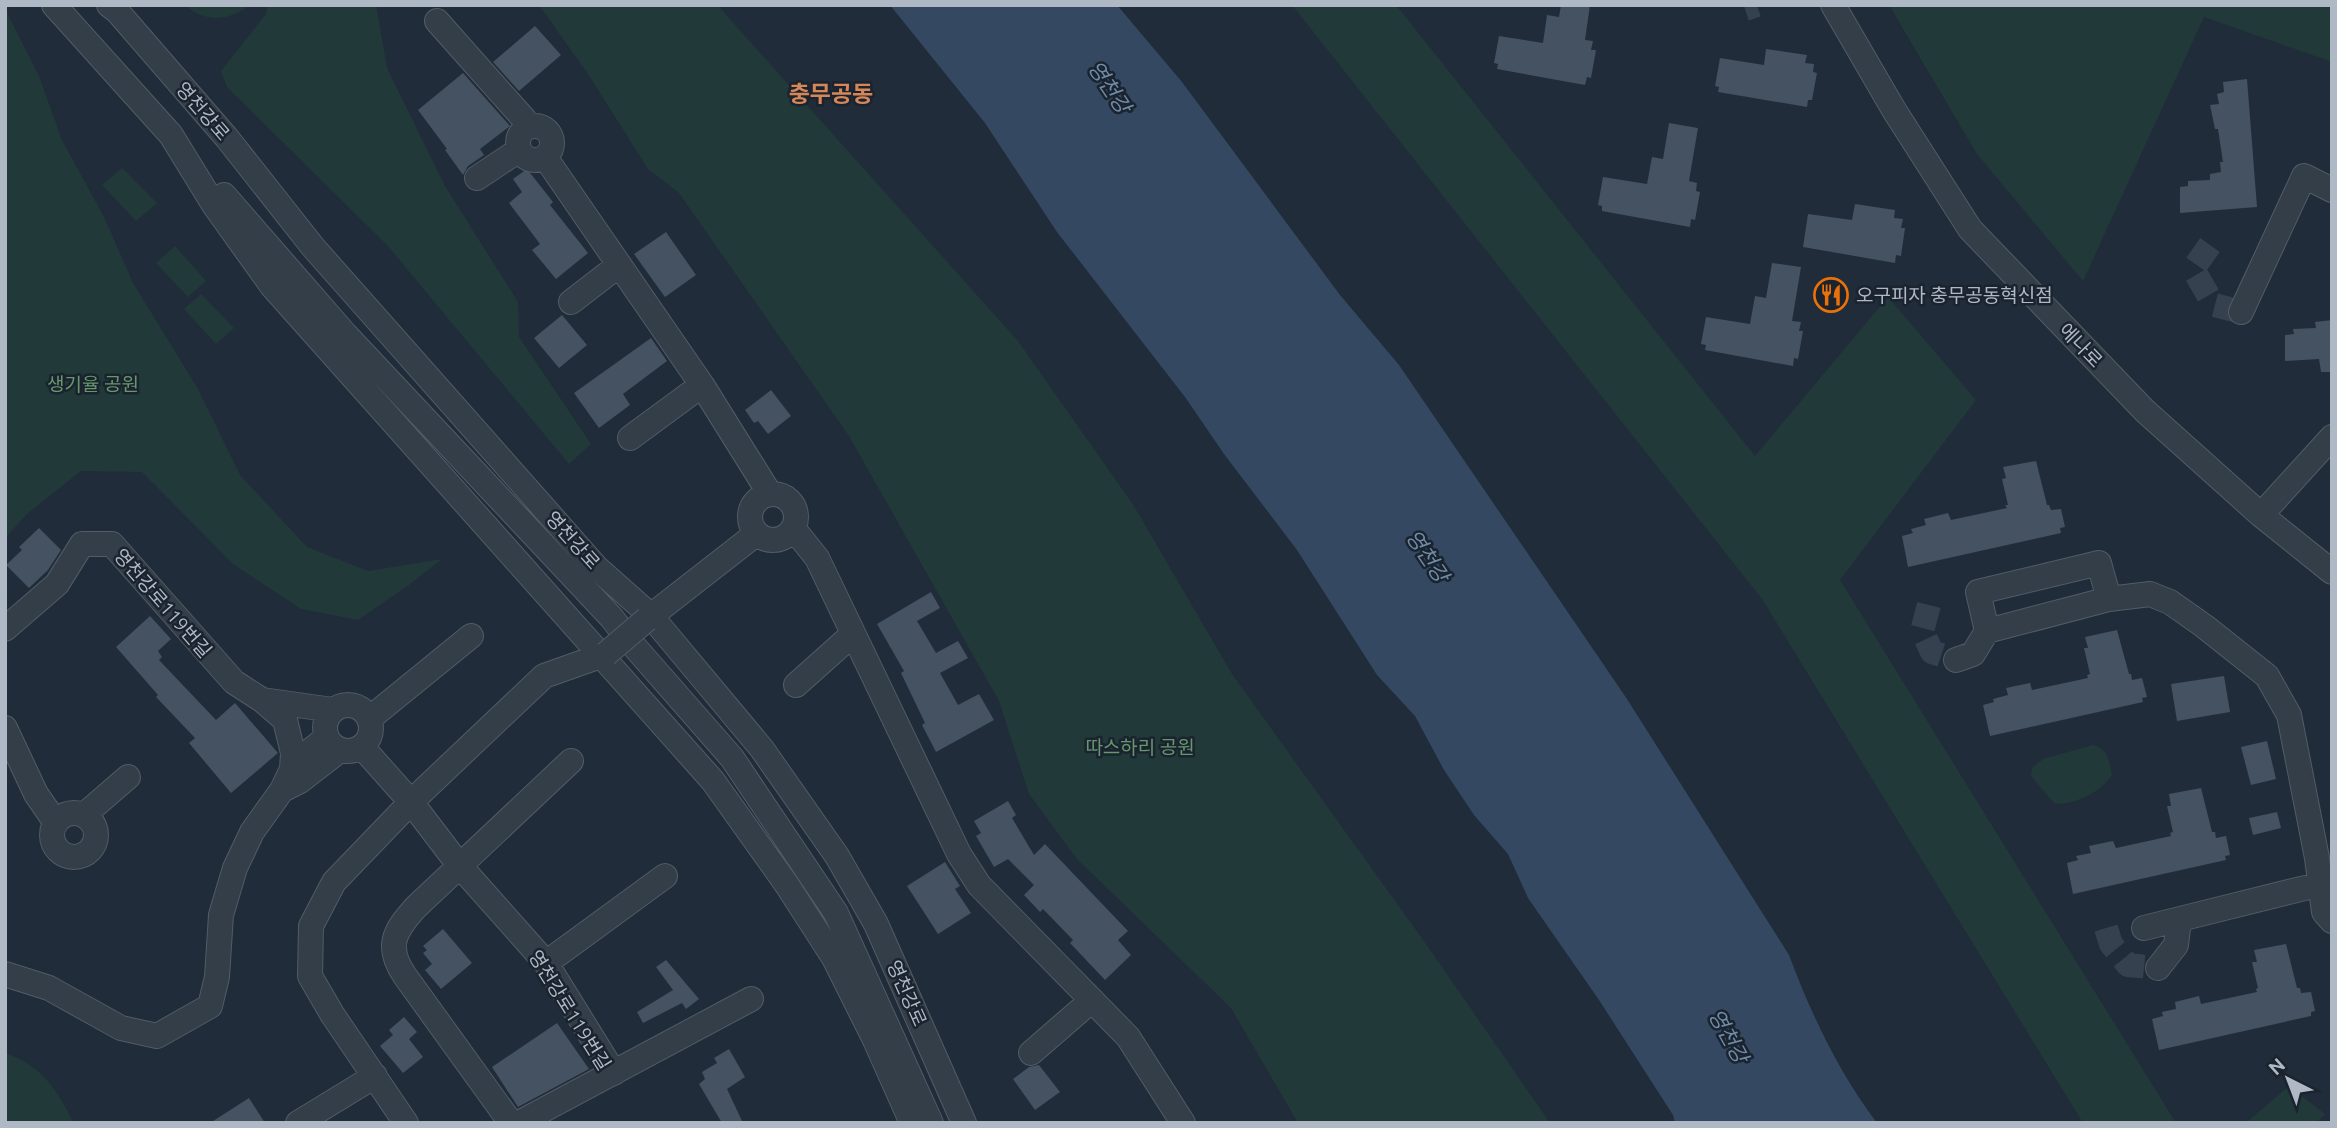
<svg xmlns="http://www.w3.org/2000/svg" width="2337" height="1128" viewBox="0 0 2337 1128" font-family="Ubuntu,'Noto Sans KR',sans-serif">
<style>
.green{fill:#22393a}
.water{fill:#344961}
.building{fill:#445261}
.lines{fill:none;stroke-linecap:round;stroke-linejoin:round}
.minor-tunnel{stroke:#35414e;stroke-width:24;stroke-dasharray:24 12;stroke-linecap:butt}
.minor-casing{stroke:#525c67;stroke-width:26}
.minor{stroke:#343e49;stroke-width:24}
.minor-bridge-casing{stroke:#525c67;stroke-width:26;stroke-linecap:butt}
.minor-bridge{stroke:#343e49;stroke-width:24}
.labels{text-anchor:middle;stroke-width:5;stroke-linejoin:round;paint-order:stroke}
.street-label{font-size:19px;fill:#afb9c6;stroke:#1a232e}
.poi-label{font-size:19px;fill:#afb9c6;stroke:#1a232e;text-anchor:start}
.park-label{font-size:19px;fill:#66976e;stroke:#1a232e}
.water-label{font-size:21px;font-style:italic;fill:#6f8caa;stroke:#1a232e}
.quarter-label{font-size:23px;font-weight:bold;fill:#d5875a;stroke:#1a232e}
</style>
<rect width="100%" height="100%" fill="#202c39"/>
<path class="green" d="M185 5H250C229 21 205 23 185 5Z
M268 5H376L387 68 445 186 518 302 519 337 591 444 569 464 387 245 227 87 221 71 266 14Z
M539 5H718L727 16 1018 341 1134 506 1232 674 1426 944 1550 1123H1298L1231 1008 1077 859 1029 794 999 701 849 436 679 193 648 169 588 74Z
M1292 5H1396L1755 456 1888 297 1976 400 1840 580 2176 1123H2083L1762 599Z
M1889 5H2332V62L2204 17 2083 281 1977 154Z
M5 9 39 76 62 140 104 217 133 283 198 389 240 475 307 547 368 571 442 559 409 585 358 620 301 609 233 564 142 472 81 471 28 513 5 538Z
M122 168 157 203 136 221 102 185Z
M175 246 206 281 188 297 156 263Z
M201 294 234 328 216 344 184 309Z
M2093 745C2109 749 2109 761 2112 775 2100 793 2076 804 2055 804L2031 776 2032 768 2043 759Z
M5 1053C43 1066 56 1089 74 1123H5Z
M2289 1086 2325 1114 2316 1123H2246Z"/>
<path class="water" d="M890 5H1117L1182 82 1340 295 1399 365 1627 699 1789 955C1811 1014 1839 1073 1877 1123H1675L1673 1115 1599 1000 1528 898 1508 854 1474 815 1444 770 1415 716 1377 675 1297 550 1224 454 1185 397 1057 232 985 123Z"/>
<path class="building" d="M1561 5H1590L1585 40 1593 41 1591 50H1596L1591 78 1587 77 1585 85 1497 69 1498 64 1494 63 1499 36 1543 43 1547 15 1559 17Z
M535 26 561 55 519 91 493 62Z
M1766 49 1807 55 1805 63 1814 64 1813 72 1817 73 1812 100H1808L1807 107 1718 92 1719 87 1715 86 1720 58 1764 65Z
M463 73 510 126 480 149 484 155 468 166 463 175 445 150 447 149 418 110Z
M2247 79 2257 207 2180 213V187L2188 186V181L2210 180V174L2221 172 2220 162H2223L2218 129H2215L2210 105 2219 104 2217 94 2224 92 2223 82Z
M1669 123 1698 128 1689 181 1697 183 1696 191 1700 192 1695 220 1691 219 1690 227 1602 211V206L1598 205 1603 177 1647 184 1652 157 1663 159Z
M527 169 553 202 550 205 588 253 556 279 532 250 540 244 509 203 522 192 513 179Z
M1855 204 1895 210 1894 218 1903 219 1901 228H1905L1901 256 1896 255 1895 263 1803 247 1808 214 1852 220Z
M666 232 696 275 665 297 634 254Z
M1772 263 1801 267 1792 321 1801 322 1799 331H1803L1798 359 1794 358 1793 366 1705 350 1706 345 1701 344 1706 317 1750 324 1755 296 1766 298Z
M562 315 587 345 559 368 534 338Z
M2332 320V372H2321L2319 359 2285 361V335L2294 334 2293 329 2316 328 2315 322Z
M651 338 667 361 623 394 630 405 599 428 574 393Z
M771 390 791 416 768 434 758 421 754 423 745 410Z
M2036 461 2047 505H2049L2051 510 2061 509 2065 527 2060 528 2061 533 1908 567 1902 536 1913 533 1911 529 1926 525 1924 519 1948 513 1951 520 2007 508 2005 505H2008L2002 479 2006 478 2003 467Z
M39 528 61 550 48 570 29 588 6 565 22 550 19 547Z
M931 592 940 608 917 621 936 653 958 641 968 658 940 673 958 705 979 694 994 720 936 752 922 725 925 723 901 673 904 671 877 624Z
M150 616 171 639 158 651 162 657 159 660 216 720 235 703 278 753 231 793 189 743 195 738 156 697 158 695 116 647Z
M2117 630 2129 674H2131L2132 680 2142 678 2147 697 2142 698 2143 702 1990 736 1983 705 1994 702 1993 699 2008 695 2006 688 2030 683 2032 690 2088 678 2087 675 2090 674 2084 648H2088L2085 637Z
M2224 676 2230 712 2177 721 2171 684Z
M2267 741 2276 779 2251 785 2241 747Z
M2201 788 2212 832H2215L2216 838 2226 836 2230 855 2225 856 2226 860 2073 894 2067 863 2078 860 2076 856 2091 853 2089 846 2113 841 2116 848 2171 836 2170 833 2173 832 2167 806H2171L2169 794Z
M1008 801 1016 815 1012 818 1034 855 1045 844 1128 931 1118 940 1131 955 1105 980 1070 943 1073 940 1043 909 1040 912 1024 895 1034 885 1008 859 994 867 976 836 981 833 974 821Z
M2277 812 2281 828 2253 835 2249 818Z
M945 862 960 886 955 889 971 913 938 934 907 886Z
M443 929 472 963 441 989 425 970 432 964 423 953 427 950 423 946Z
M2286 944 2297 988H2300L2301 993 2311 992 2315 1011 2311 1012V1016L2159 1050 2152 1019 2163 1016 2162 1012 2176 1009 2175 1002 2199 996 2201 1004 2257 992 2256 989 2258 988 2252 962H2257L2254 950Z
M666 960 699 999 686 1009 682 1003 643 1023 637 1012 673 990 656 967Z
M404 1017 417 1032 409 1039 423 1057 403 1073 380 1046 393 1035 389 1030Z
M557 1023 589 1069 518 1107 492 1067Z
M729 1049 745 1077 727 1089 743 1123H722L699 1084 705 1079 702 1072 717 1063 714 1058Z
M1039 1065 1060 1092 1035 1110 1013 1079 1029 1067Z
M249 1098 265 1123H210Z"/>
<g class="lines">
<path class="minor-tunnel" d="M1745 9 1757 5
M2210 245 2193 269 2214 305 2241 312
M1929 605 1922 631 1932 652 1956 660
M2106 928 2111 944 2128 965 2158 968"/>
<g class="minor-casing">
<path id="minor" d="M54 5 171 135 214 205 272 286 713 781 787 885 834 958 875 1040 912 1123
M109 5 117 11 227 138 313 247 597 568 651 616 762 749 837 856 876 924 964 1123
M1833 5 1894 110 1970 229 2145 411 2261 515 2332 572
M437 21 524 119 528 127
M518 143a17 17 0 1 1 34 0a17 17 0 1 1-34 0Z
M545 157 702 385 770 494
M477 178 519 150
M224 195 345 334 611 617 633 645 732 758 836 913 931 1123
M571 302 619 265
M2241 312 2304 176 2332 190
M630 438 702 385
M750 517a23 23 0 1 1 46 0a23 23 0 1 1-46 0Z
M2261 515 2332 437
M793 528 817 558 959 854 979 885 1128 1037 1183 1123
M2109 599 2099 563 1978 592 1987 631 2109 599 2150 594 2170 602 2204 626 2267 676 2289 715 2317 858 2324 912 2332 921
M647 619 756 534
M5 629 57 584 82 544H112L234 682 262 700 285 720 293 753 292 769
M1956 660 1973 654 1987 631
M796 685 853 634
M262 700 333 710
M325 728a23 23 0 1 1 46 0a23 23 0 1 1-46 0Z
M369 719 471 636
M5 728 36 794 56 823
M362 747 411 802 459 865 546 963 614 1073
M286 788 300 781 340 750
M52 835a22 22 0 1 1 44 0a22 22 0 1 1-44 0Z
M84 815 128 777
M2144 928 2305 888
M546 963 665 876
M2158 968 2176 945 2179 920
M5 974 49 988 121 1028 157 1036 210 1006 217 977 221 915 235 868 252 832 282 790 292 769 306 754 327 737
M1031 1053 1092 1000
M298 1123 375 1076
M406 1123 332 1014 310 976 311 926 334 882 411 802 544 676 606 654
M511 1123 405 976C385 947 394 931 416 907L571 761
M519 1123 751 999"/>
</g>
<use href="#minor" class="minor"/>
<g class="minor-bridge-casing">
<path id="minor-bridge" d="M606 654 647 619"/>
</g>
<use href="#minor-bridge" class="minor-bridge"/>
</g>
<defs>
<g id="restaurant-ring" transform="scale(1.75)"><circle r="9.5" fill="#1a232e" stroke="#e8710a" stroke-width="1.5"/><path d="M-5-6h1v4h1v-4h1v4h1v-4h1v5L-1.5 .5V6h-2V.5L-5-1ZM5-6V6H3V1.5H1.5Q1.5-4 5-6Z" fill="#e8710a"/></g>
</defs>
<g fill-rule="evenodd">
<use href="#restaurant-ring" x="1831" y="295"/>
</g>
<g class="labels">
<g class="street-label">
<text transform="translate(203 111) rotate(49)" y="7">영천강로</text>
<text transform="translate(2081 345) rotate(46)" y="7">에나로</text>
<text transform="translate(573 540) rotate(48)" y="7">영천강로</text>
<text transform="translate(163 603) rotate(49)" y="7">영천강로119번길</text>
<text transform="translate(907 993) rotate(66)" y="7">영천강로</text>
<text transform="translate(570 1010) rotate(58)" y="7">영천강로119번길</text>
</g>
<g class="poi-label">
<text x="1856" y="302">오구피자 충무공동혁신점</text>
</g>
<g class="park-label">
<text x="93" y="391">생기율 공원</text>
<text x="1140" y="754">따스하리 공원</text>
</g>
<g class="water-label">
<text transform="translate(1109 87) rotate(56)" y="7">영천강</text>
<text transform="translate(1427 556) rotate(56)" y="7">영천강</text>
<text transform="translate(1728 1036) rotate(61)" y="7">영천강</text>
</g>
<g class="quarter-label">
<text x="831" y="102">충무공동</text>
</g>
</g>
<rect width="2337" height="1128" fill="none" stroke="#afb9c6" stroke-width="14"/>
<g transform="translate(2288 1079) rotate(318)" stroke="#1a232e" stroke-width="5" paint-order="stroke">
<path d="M0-5L12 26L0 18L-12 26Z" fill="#afb9c6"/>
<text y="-10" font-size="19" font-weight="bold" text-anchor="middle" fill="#afb9c6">N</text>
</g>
</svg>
